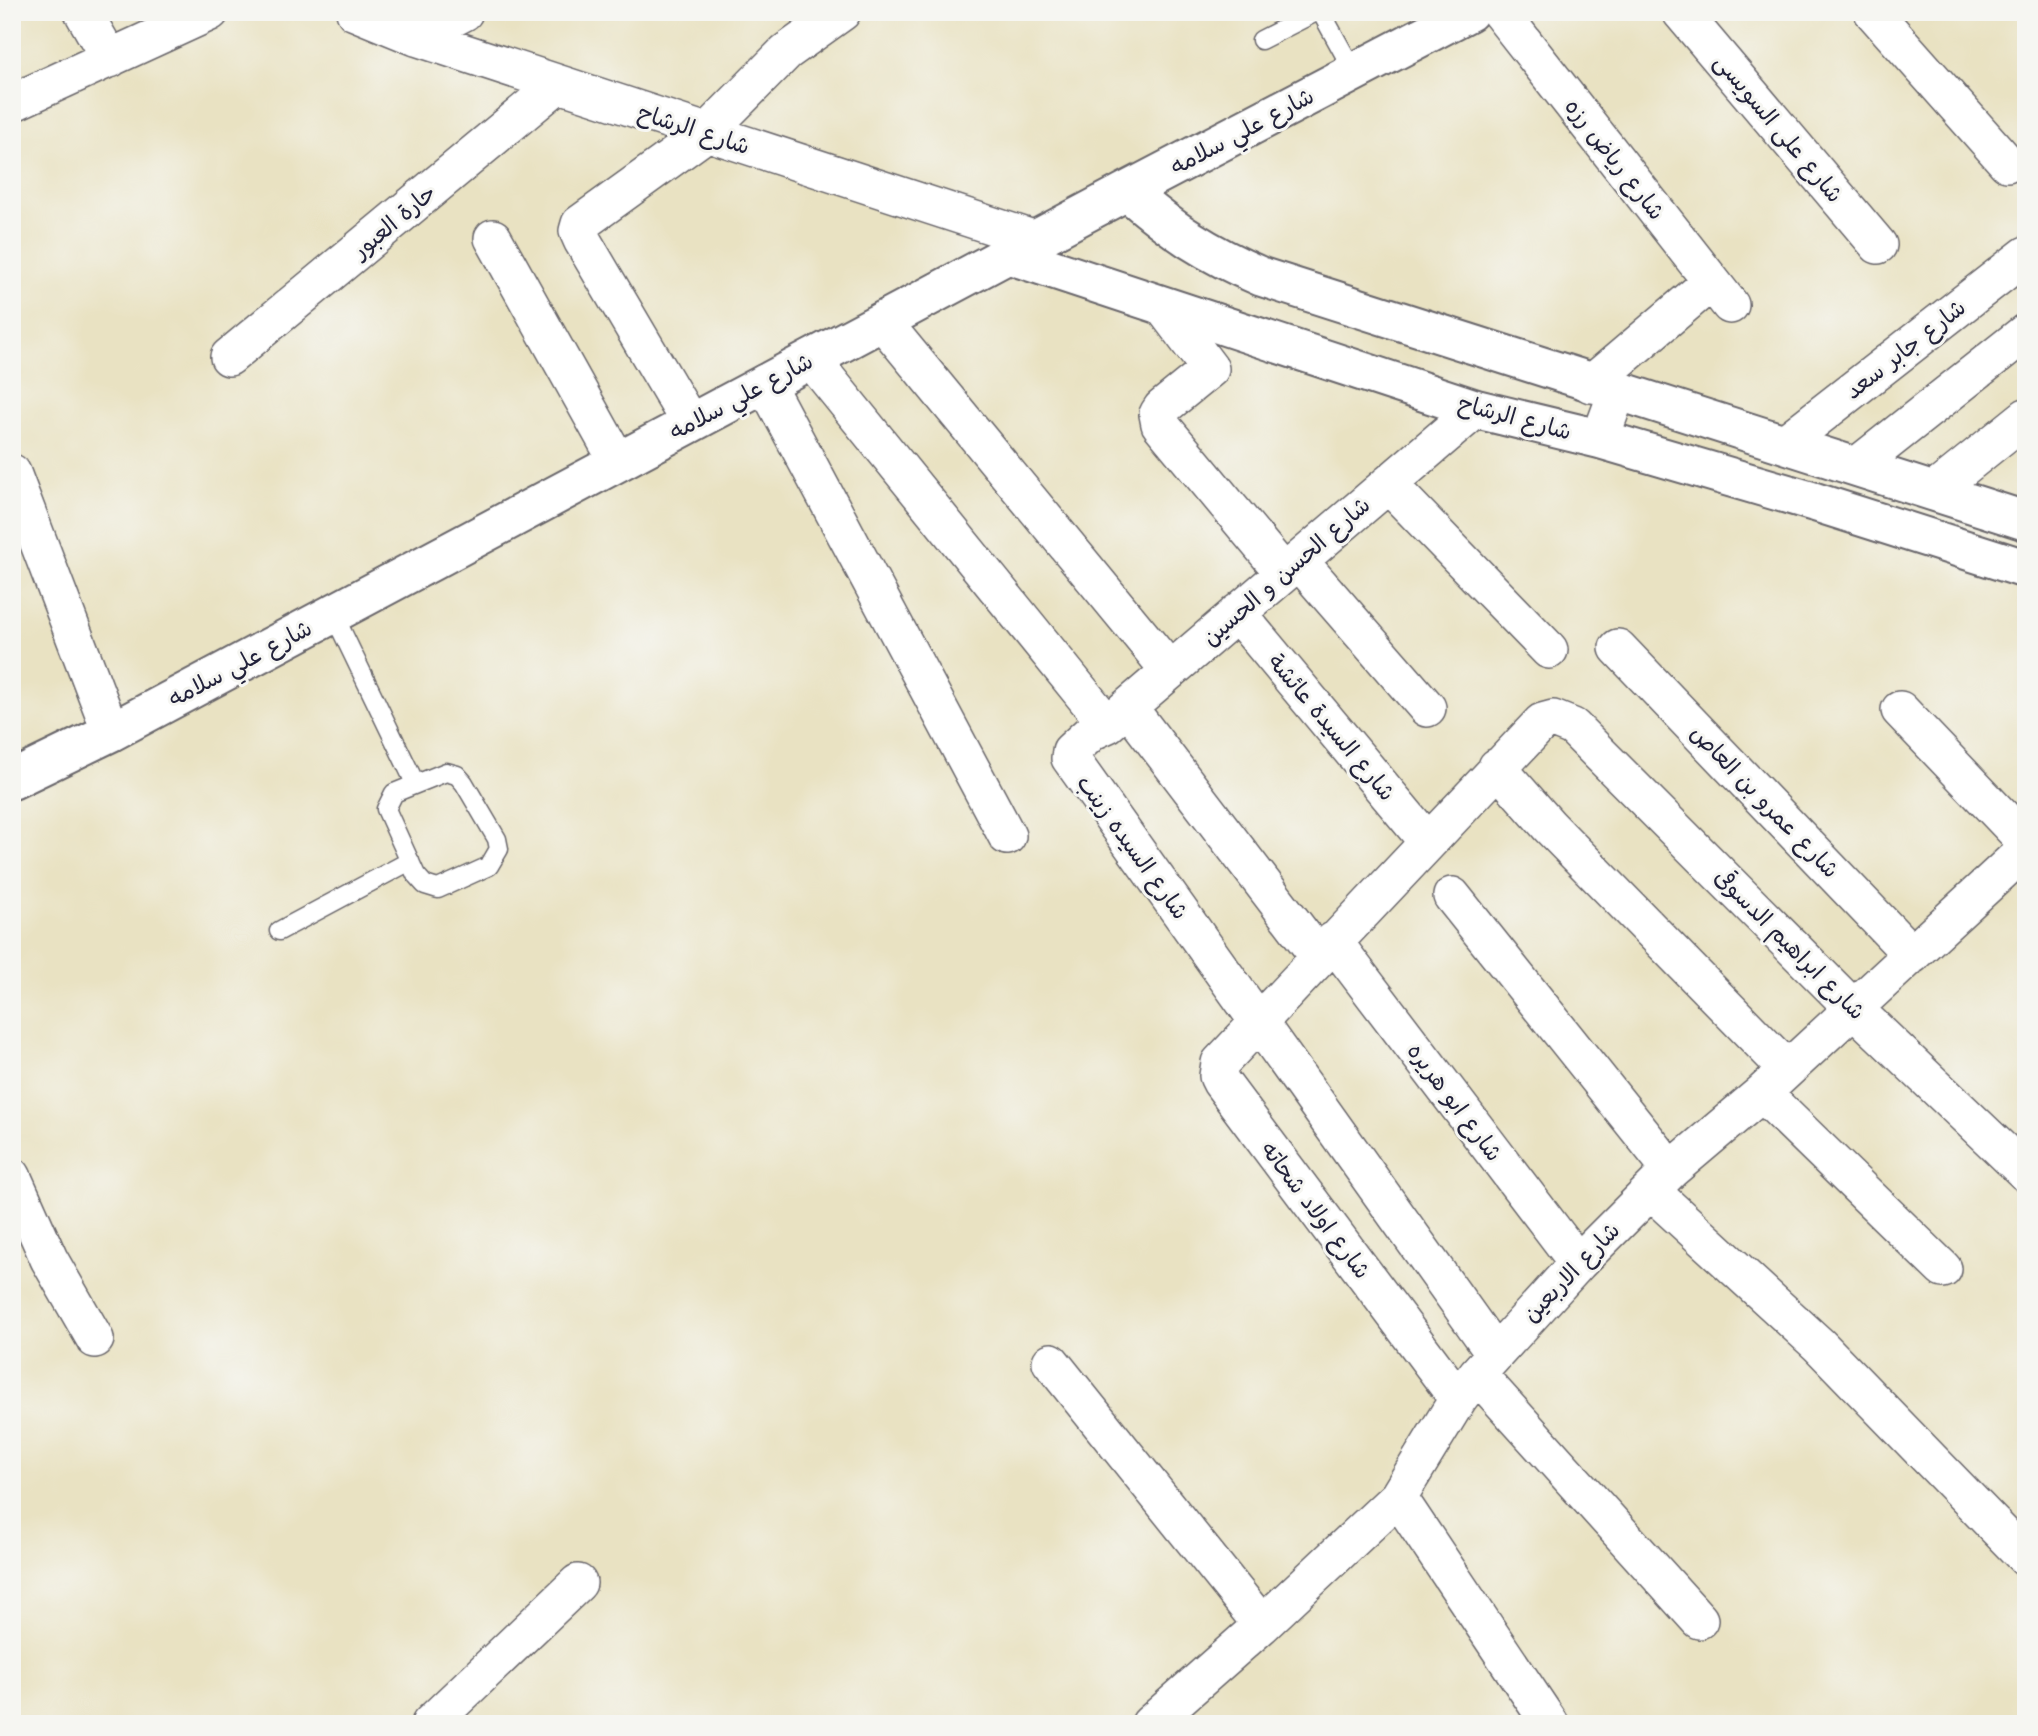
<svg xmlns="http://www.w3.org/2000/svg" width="2038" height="1736" viewBox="0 0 2038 1736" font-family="'Comic Neue','Playpen Sans Arabic',sans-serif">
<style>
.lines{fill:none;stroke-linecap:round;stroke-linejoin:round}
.service-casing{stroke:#68656a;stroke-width:21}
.minor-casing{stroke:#68656a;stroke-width:40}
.tertiary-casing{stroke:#68656a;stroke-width:42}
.service{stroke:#fff;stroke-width:18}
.minor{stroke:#fff;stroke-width:37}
.tertiary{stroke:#fff;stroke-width:38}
.labels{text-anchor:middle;stroke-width:6;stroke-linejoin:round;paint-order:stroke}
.street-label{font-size:23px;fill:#22223b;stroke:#f6f6f2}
</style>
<rect width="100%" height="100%" fill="#f6f6f2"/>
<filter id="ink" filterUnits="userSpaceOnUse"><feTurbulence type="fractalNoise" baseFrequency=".0143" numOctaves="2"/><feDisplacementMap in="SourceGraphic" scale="14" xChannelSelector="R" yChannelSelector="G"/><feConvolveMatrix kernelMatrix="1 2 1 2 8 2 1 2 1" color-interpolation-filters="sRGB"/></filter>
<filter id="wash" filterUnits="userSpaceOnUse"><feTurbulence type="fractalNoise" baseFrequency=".00686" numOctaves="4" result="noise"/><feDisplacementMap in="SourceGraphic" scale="28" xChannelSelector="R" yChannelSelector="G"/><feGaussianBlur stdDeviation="1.57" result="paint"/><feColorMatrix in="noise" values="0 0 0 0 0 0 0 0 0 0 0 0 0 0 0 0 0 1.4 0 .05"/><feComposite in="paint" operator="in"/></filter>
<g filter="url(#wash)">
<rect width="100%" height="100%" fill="#e9e2c2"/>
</g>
<g filter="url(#ink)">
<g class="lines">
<g class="service-casing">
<path id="service" d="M1321 12 1354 72
M1261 40 1316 12
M333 613 415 783
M446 772 457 775 464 783 497 839 499 849 489 866 438 889 425 885 416 875 386 809 394 793Z
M279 931 410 861"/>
</g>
<g class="minor-casing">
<path id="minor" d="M83 12 110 59
M355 12 416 37 1036 240
M1500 12 1730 305
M1681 12 1878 245
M1873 12 2007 163
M416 37 464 12
M12 103 210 12
M493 238 618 462
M1164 308 1210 369 1162 408 1158 414 1160 424 1284 573
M882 321 1170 671
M229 357 558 84
M811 359 1098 713V726L1071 751 1070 758 1494 1352
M765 383 1007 836
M1591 384 1711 282
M690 423 582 240 578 231 580 224 706 133 786 52 842 12
M1600 439 1617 393
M1785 443 2026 255
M1858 465 2026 332
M12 473 111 732
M1388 484 1549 650
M1934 491 2026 417
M1299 561 1427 708
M1237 613 1427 841
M1618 648 1912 955
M1128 707 1319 957
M1900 710 2026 842
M1095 730 1108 724 1476 409
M1497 767 1549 826 1787 1069
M1452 896 1671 1170
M1333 941 1578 1263
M1762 1093 1943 1269
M12 1176 49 1259 95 1339
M1651 1191 1819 1345 2026 1558
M1051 1362 1262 1625
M1477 1374 1699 1620
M1458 1399 1221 1082 1218 1076 1220 1063 1542 722 1553 719 1573 727 1852 1007 2026 1173
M1398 1497 1550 1724
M430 1724 578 1583
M1150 1724 1262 1625 1398 1497 1458 1399 1477 1374 1578 1263 1671 1170 1762 1093 2026 849"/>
</g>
<g class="tertiary-casing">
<path id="tertiary" d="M1127 191C1173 231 1206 253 1262 277L2026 521
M1007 254 1476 409 1600 439 1815 502 2026 569
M12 780 111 732 1127 191 1469 12"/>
</g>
<use href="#service" class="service"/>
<use href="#minor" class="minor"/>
<use href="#tertiary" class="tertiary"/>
</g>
</g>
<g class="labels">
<g class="street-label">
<text transform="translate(1779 128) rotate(50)" y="8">شارع على السويسى</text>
<text transform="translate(694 129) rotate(18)" y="8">شارع الرشاح</text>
<text transform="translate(1242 131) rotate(-28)" y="8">شارع علي سلامه</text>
<text transform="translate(1615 159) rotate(52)" y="8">شارع رياض رزه</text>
<text transform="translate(394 221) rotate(-40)" y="8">حارة العبور</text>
<text transform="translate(1905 349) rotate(-38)" y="8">شارع جابر سعد</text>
<text transform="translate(741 396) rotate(-28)" y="8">شارع علي سلامه</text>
<text transform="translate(1515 417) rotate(15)" y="8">شارع الرشاح</text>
<text transform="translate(1286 571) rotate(-41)" y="8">شارع الحسن و الحسين</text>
<text transform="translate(240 663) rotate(-28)" y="8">شارع علي سلامه</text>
<text transform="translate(1332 727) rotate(50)" y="8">شارع السيدة عائشة</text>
<text transform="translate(1765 801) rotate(46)" y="8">شارع عمرو بن العاص</text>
<text transform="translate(1133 847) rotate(54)" y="8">شارع السيده زينب</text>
<text transform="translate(1790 944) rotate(45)" y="8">شارع ابراهيم الدسوقى</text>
<text transform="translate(1455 1102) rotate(53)" y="8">شارع ابو هريره</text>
<text transform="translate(1316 1210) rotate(53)" y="8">شارع اولاد شحاته</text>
<text transform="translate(1571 1272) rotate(-46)" y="8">شارع الاربعين</text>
</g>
</g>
<rect width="2038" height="1736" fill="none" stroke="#f6f6f2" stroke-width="42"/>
</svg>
